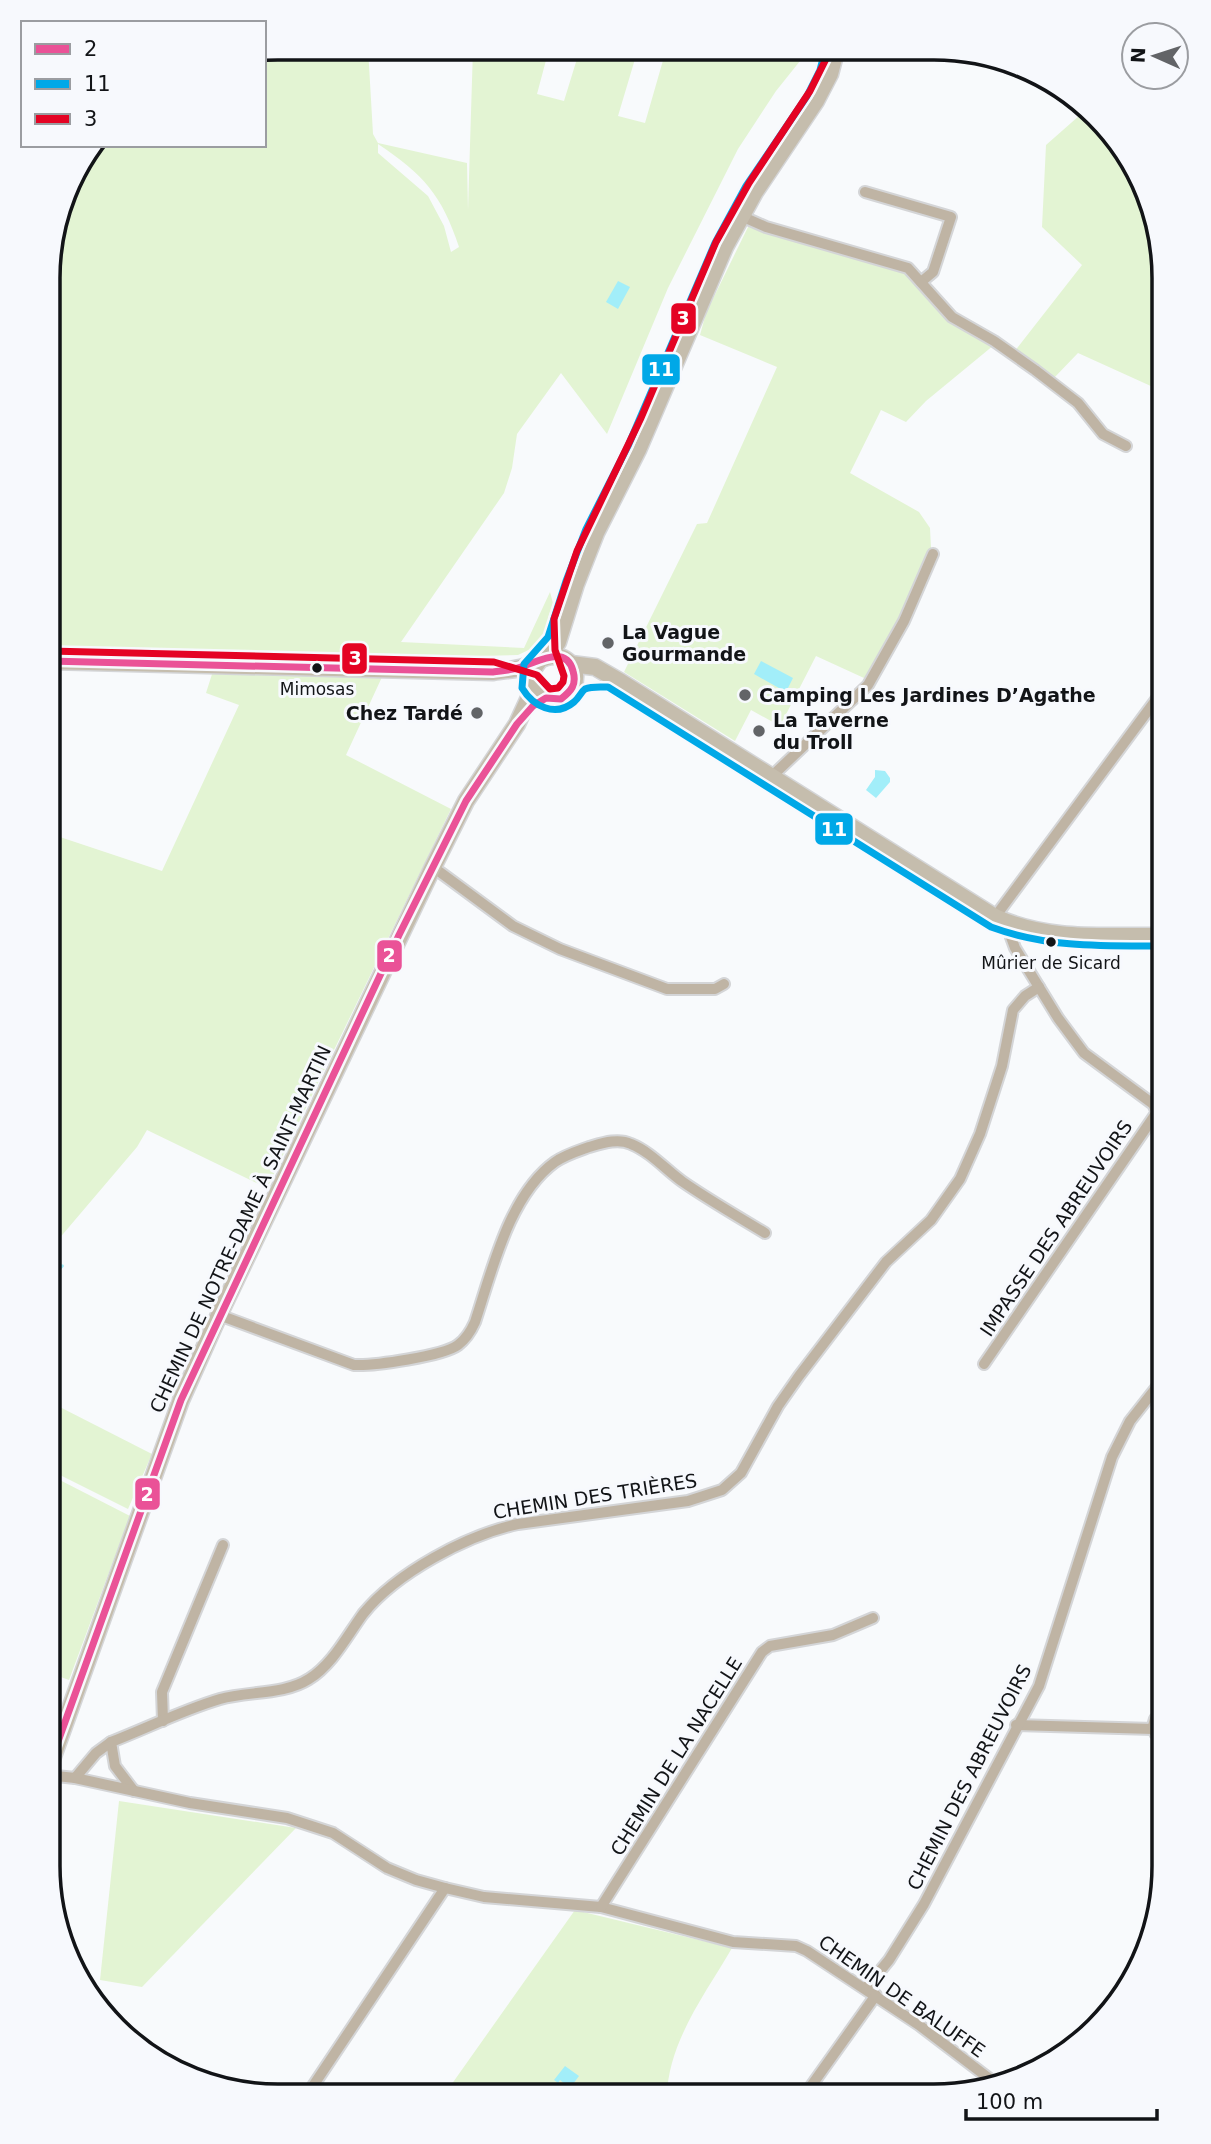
<svg xmlns="http://www.w3.org/2000/svg" width="1211" height="2144" viewBox="0 0 1211 2144" font-family="'DejaVu Sans',sans-serif">
<rect width="100%" height="100%" fill="#f8fafc"/>
<g fill="#e3f4d3" fill-rule="evenodd">
<path d="M278,47L368,48L373,134L378,143L467,163L468,210L473,48L549,49L537,94L564,101L580,49H638L618,116L645,123L666,50L808,51L776,91L738,149L668,288L607,434L561,373L517,434L512,468L504,493L401,642L524,648L550,592L554,607L549,633L537,646L518,655L398,658L331,653L49,646V248L71,176L94,145H264V50ZM378,144C423,174 442,195 459,247L451,252L444,226L428,196L378,153Z"/>
<polygon points="1088,108 1151,203 1164,278 1164,392 1078,353 1053,379 1014,352 1082,265 1042,227 1046,145"/>
<polygon points="749,225 906,270 948,321 994,345 926,401 906,422 881,410 850,473 919,512 930,528 931,548 907,604 881,656 864,678 816,656 780,726 751,710 735,741 624,672 697,524 707,523 777,367 700,335 706,313"/>
<polygon points="213,671 382,677 346,755 451,809 267,1188 147,1130 137,1147 52,1247 60,1265 48,1276 48,833 162,871 239,705 206,693"/>
<polygon points="48,1401 152,1454 128,1509 48,1469"/>
<polygon points="48,1474 130,1516 69,1680 47,1672"/>
<polygon points="119,1801 296,1828 142,1987 100,1980"/>
<path d="M575,1910L732,1948C706,1993 668,2042 667,2096L444,2095Z"/>
</g>
<g fill="#a2eef9">
<polygon points="618,281 630,287 618,309 606,302"/>
<polygon points="761,661 793,678 786,692 754,674"/>
<polygon points="875,770 885,771 890,778 890,782 876,798 866,790 875,777"/>
<polygon points="565,2066 579,2076 573,2084 575,2091 581,2096 561,2096 566,2089 565,2084 560,2080 558,2083 554,2080"/>
</g>
<g fill="none" stroke-linecap="round" stroke-linejoin="round">
<polyline stroke="#a2eef9" stroke-width="3.5" points="48,1279 62,1266"/>
<g stroke="#d4d5d7" stroke-width="14">
<g id="street">
<polyline points="865,192 951,217 933,272 921,282"/>
<polyline points="741,216 766,227 908,268 952,317 994,341 1035,370 1078,403 1103,434 1126,446"/>
<polyline points="771,777 868,685 904,621 933,554"/>
<polyline points="433,867 513,926 560,949 667,989 715,989 724,984"/>
<polyline points="995,917 1164,689"/>
<polyline points="1014,925 1011,937 1015,948 1058,1018 1084,1053 1153,1104 1163,1124"/>
<path d="M219,1315L354,1365C374,1366 443,1356 458,1345C466,1339 471,1331 475,1322C492,1271 509,1195 555,1162C565,1155 578,1151 589,1147C603,1143 618,1138 631,1144C651,1152 666,1170 683,1182C709,1200 737,1216 765,1233"/>
<polyline points="984,1364 1157,1112"/>
<polyline points="163,1721 162,1692 223,1545"/>
<polyline points="1016,1725 1153,1729"/>
<polyline points="1163,1737 1155,1733 1153,1726 1155,1719 1163,1714"/>
<polyline points="111,1742 115,1766 134,1791"/>
<polyline points="47,1775 75,1778 190,1803 287,1818 333,1833 387,1868 416,1880 445,1888 484,1897 601,1907 733,1942 796,1946 807,1951 919,2025 999,2086"/>
<path d="M75,1778L96,1753L111,1742C147,1728 183,1710 220,1699C248,1691 284,1695 309,1679C332,1665 347,1636 363,1614C396,1573 467,1535 518,1524L688,1501L722,1490L741,1473L778,1406L799,1376L886,1262L931,1220L960,1179L980,1134L1002,1066L1013,1010L1025,996L1039,987"/>
<polyline points="601,1907 762,1652 770,1646 833,1635 873,1618"/>
<polyline points="866,1988 889,1960 924,1904 1039,1686 1112,1457 1130,1421 1163,1379"/>
<polyline points="307,2095 445,1888"/>
<polyline points="804,2096 876,1995"/>
</g>
</g>
<g stroke="#d4d5d7" stroke-width="19">
<g id="secondary">
<polyline points="548,656 558,642 576,584 596,533 638,450 725,247 755,192 816,101 830,74 836,51"/>
<path d="M49,661L493,672C502,670 512,670 520,668C535,664 551,649 566,660C572,664 576,671 575,678C574,717 509,696 539,661"/>
<path d="M571,664L595,667L621,682L995,917C1051,942 1104,935 1164,936"/>
<polyline points="47,1773 181,1400 219,1315 433,867 466,801 517,724 534,687"/>
</g>
</g>
<use href="#street" stroke="#bfb4a4" stroke-width="10"/>
<use href="#secondary" stroke="#c5bdad" stroke-width="16"/>
<g stroke="#f7f9fd" stroke-width="12">
<path id="bus-1" d="M47,1772L181,1400L399,935L466,801L517,724L533,706L546,698L561,699C571,691 577,685 573,671C566,644 538,662 521,667C512,670 502,671 493,672L49,661"/>
</g>
<g stroke="#f7f9fd" stroke-width="12">
<path id="bus-2" d="M825,51L820,70L807,96L746,186L715,243L628,446L586,529L566,581L548,637L524,664L522,688C533,706 555,718 574,702C579,698 581,692 585,689C592,686 600,687 608,687L991,927C1048,948 1104,946 1164,946"/>
</g>
<g stroke="#f7f9fd" stroke-width="12">
<polyline id="bus-3" points="49,651 494,662 537,675 550,689 558,688 563,682 564,676 555,650 554,619 577,551 641,418 716,242 749,183 810,91 830,51"/>
</g>
<use href="#bus-1" stroke="#ea5297" stroke-width="7"/>
<use href="#bus-2" stroke="#00a8e7" stroke-width="7"/>
<use href="#bus-3" stroke="#e40324" stroke-width="7"/>
</g>
<g fill="#626467" stroke="#f7f9fd" stroke-width="2.5">
<circle cx="608" cy="643" r="7"/>
<circle cx="745" cy="695" r="7"/>
<circle cx="477" cy="713" r="7"/>
<circle cx="759" cy="731" r="7"/>
</g>
<g fill="#121417" stroke="#f7f9fd" stroke-width="2.5">
<circle cx="317" cy="668" r="6"/>
<circle cx="1051" cy="942" r="6"/>
</g>
<g text-anchor="middle" stroke-width="6" stroke-linejoin="round" paint-order="stroke">
<g font-size="17" fill="#121417" stroke="#f7f9fd">
<text x="317" y="695">Mimosas</text>
<text x="1051" y="969">Mûrier de Sicard</text>
</g>
<g font-size="19" font-weight="bold" fill="#121417" stroke="#f7f9fd" text-anchor="start">
<text x="622" y="639">La Vague<tspan x="622" dy="22">Gourmande</tspan></text>
<text x="759" y="702">Camping Les Jardines D’Agathe</text>
<text x="463" y="720" text-anchor="end">Chez Tardé</text>
<text x="773" y="727">La Taverne<tspan x="773" dy="22">du Troll</tspan></text>
</g>
<g font-size="19" fill="#121417" stroke="#f7f9fd">
<text transform="translate(1056 1228) rotate(-56)" y="7">IMPASSE DES ABREUVOIRS</text>
<text transform="translate(240 1229) rotate(-65)" y="7">CHEMIN DE NOTRE-DAME À SAINT-MARTIN</text>
<text transform="translate(595 1496) rotate(-9)" y="7">CHEMIN DES TRIÈRES</text>
<text transform="translate(676 1756) rotate(-58)" y="7">CHEMIN DE LA NACELLE</text>
<text transform="translate(969 1777) rotate(-63)" y="7">CHEMIN DES ABREUVOIRS</text>
<text transform="translate(902 1996) rotate(35)" y="7">CHEMIN DE BALUFFE</text>
</g>
</g>
<path d="M0 0H1211V2144H0ZM278 60H934A218 218 0 0 1 1152 278V1866A218 218 0 0 1 934 2084H278A218 218 0 0 1 60 1866V278A218 218 0 0 1 278 60Z" fill="#f7f9fd" fill-rule="evenodd"/>
<path fill="none" stroke="#121417" stroke-width="3.5" d="M278 60H934A218 218 0 0 1 1152 278V1866A218 218 0 0 1 934 2084H278A218 218 0 0 1 60 1866V278A218 218 0 0 1 278 60Z"/>
<g stroke="#f7f9fd" stroke-width="2.5">
<rect x="670" y="302" width="27" height="33" rx="7" fill="#e40324"/>
<rect x="641" y="353" width="40" height="33" rx="7" fill="#00a8e7"/>
<rect x="341" y="642" width="27" height="33" rx="7" fill="#e40324"/>
<rect x="814" y="812" width="40" height="34" rx="7" fill="#00a8e7"/>
<rect x="376" y="939" width="27" height="34" rx="7" fill="#ea5297"/>
<rect x="134" y="1477" width="27" height="34" rx="7" fill="#ea5297"/>
</g>
<g font-size="19" text-anchor="middle" font-weight="bold" fill="#fff">
<text x="683" y="325">3</text>
<text x="661" y="376">11</text>
<text x="355" y="665">3</text>
<text x="834" y="836">11</text>
<text x="389" y="962">2</text>
<text x="147" y="1501">2</text>
</g>
<rect x="21" y="21" width="245" height="126" fill="#f7f9fd" stroke="#9b9da1" stroke-width="2"/>
<rect x="35" y="44" width="35" height="10" fill="#ea5297" stroke="#9b9da1" stroke-width="2"/>
<text x="84" y="56" font-size="21" fill="#121417">2</text>
<rect x="35" y="79" width="35" height="10" fill="#00a8e7" stroke="#9b9da1" stroke-width="2"/>
<text x="84" y="91" font-size="21" fill="#121417">11</text>
<rect x="35" y="114" width="35" height="10" fill="#e40324" stroke="#9b9da1" stroke-width="2"/>
<text x="84" y="126" font-size="21" fill="#121417">3</text>
<g transform="translate(1155 56) rotate(273)"><circle r="33" fill="#f7f9fd" stroke="#9b9da1" stroke-width="2"/>
<path d="M0-5L12 26L0 18L-12 26Z" fill="#626467"/>
<text y="-10" font-size="19" font-weight="bold" text-anchor="middle" fill="#121417">N</text>
</g>
<path d="M966 2109v10h191v-10" fill="none" stroke="#121417" stroke-width="3.5"/>
<text x="976" y="2109" font-size="21" fill="#121417" stroke="#f7f9fd" stroke-width="5" paint-order="stroke">100 m</text>
</svg>
